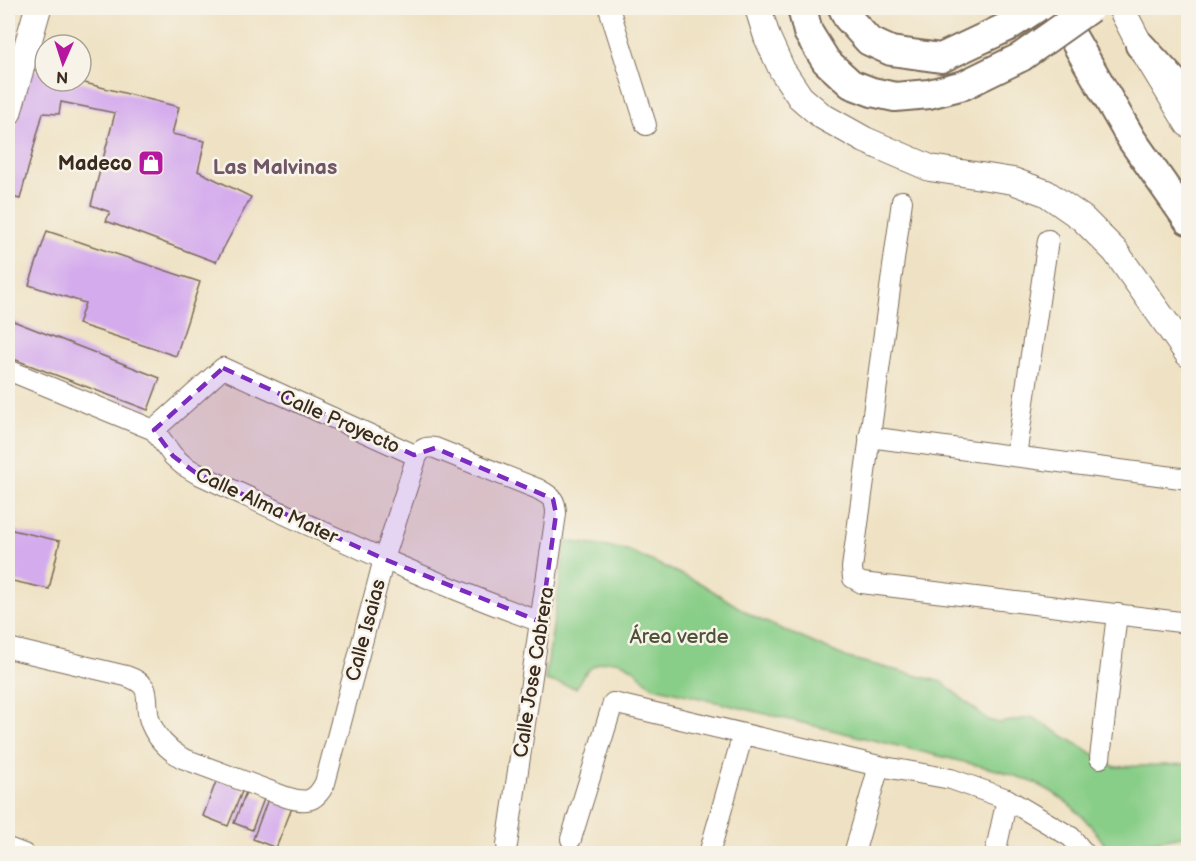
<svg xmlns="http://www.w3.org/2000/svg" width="1196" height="861" viewBox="0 0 1196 861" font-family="'Balsamiq Sans',sans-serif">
<rect width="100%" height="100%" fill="#f7f3e8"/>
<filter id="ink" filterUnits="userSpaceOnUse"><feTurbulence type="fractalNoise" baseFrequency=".0167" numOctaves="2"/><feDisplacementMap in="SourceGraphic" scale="12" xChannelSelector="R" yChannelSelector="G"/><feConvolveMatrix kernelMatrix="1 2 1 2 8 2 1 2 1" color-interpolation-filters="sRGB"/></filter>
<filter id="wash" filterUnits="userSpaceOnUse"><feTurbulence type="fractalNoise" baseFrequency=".008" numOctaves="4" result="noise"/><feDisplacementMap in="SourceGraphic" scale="24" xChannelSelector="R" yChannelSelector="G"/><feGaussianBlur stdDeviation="1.35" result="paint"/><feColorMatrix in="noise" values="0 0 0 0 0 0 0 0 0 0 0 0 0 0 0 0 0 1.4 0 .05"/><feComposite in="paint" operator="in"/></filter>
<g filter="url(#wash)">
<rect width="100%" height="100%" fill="#efe2c4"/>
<path fill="#89ce88" stroke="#627c53" stroke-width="1.5" d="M566,541L627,550L700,583L754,617L848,658L942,682L988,720L1000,723L1032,717L1115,767L1188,764V835L1145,843L1149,853H1110C1094,826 1070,800 1041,786C1028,779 1014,776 1001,771L654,687C644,682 640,674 632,668C609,652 586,665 576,688L545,680Z"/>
<g id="blocks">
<g fill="#d4abed">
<polygon points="30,69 45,73 45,81 77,81 179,107 172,134 205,141 198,171 251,197 216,262 106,221 110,212 91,205 115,113 61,102 59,114 43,113 20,199 8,196 8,155"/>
<polygon points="47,231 200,282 176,356 78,324 85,303 29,285"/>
<polygon points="8,319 160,378 148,410 8,357"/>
<polygon points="8,529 60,541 49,589 8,580"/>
<polygon points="217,779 243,789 228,826 203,816"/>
<polygon points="246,792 264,799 252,830 234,823"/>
<polygon points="268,799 292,808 276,848 253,839"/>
</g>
</g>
</g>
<g filter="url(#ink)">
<use href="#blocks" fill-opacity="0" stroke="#7a6a58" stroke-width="1.5"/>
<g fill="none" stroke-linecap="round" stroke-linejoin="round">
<g stroke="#7a6a58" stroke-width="22">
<g id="minor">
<polyline points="609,8 646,125"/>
<polyline points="902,201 852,568 853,578 862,583 1188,623"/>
<path d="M8,370L154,430L173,456L183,465L196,473C309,525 422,580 541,622"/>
<path d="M154,430L223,368L417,456C421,449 426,446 435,448L538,489C550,496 556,498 556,514L507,845"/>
<polyline points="869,437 1188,479"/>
<polyline points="1016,456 1048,240"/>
<path d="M8,648L126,676C158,687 141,700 151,724C157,739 169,750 182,758L286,797C305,803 315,803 325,783L384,559L417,456"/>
<polyline points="1100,758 1117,614"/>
<polyline points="571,839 613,703 879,766 951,779 1007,799 1071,837 1085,854"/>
<polyline points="8,848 24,854"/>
<polyline points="709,854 743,734"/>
<polyline points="854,854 879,766"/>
<polyline points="995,854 1007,799"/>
</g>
</g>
<g stroke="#7a6a58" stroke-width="28">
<g id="major">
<polyline points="758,8 767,37 782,70 800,97 822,116 865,140 930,168 1013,181 1046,193 1082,218 1115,251 1188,354"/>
<polyline points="1121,8 1140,45 1188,124"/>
<polyline points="8,113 38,8"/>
</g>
</g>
<g stroke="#7a6a58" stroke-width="32">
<g id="highway">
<polyline points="802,8 808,32 826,61 851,84 872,92 895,97 929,94 964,85 1021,57"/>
<polyline points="843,8 848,18 869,41 891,51 941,58 1007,27 1036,8"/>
<polyline points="1056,8 1132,140 1188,220"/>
<polyline points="1140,45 1188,97"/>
</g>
</g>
<use href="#minor" stroke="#fff" stroke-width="20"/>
<use href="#major" stroke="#fff" stroke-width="26"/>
<use href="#highway" stroke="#fff" stroke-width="28"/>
<g stroke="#7a6a58" stroke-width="32" stroke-linecap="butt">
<polyline id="highway-bridge" points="1021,57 1090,8"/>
</g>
<use href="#highway-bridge" stroke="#fff" stroke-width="28"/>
</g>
</g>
<path fill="#7b2cbf" fill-opacity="0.2" stroke="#7b2cbf" stroke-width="4.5" stroke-dasharray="12 8" stroke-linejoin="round" d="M223,368L414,455L435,448L553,499L556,514L541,622L384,559L196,473L173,456L154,430Z"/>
<defs>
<g id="shop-square" transform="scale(1.35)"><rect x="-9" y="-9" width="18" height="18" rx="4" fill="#b5179e" stroke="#f7f3e8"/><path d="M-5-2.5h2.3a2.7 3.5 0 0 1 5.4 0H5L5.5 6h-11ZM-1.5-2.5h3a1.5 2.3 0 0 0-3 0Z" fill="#fff"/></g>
</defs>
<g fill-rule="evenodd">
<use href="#shop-square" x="151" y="163"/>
</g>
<g text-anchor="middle" stroke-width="5" stroke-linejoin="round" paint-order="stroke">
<g font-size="20" font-weight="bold" fill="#3b2a1e" stroke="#f7f3e8" text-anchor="end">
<text x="132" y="170">Madeco</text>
</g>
<g font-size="20" fill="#3b2a1e" stroke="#f7f3e8">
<text transform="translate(340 421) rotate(24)" y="7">Calle Proyecto</text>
<text transform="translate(267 505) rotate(25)" y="7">Calle Alma Mater</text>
<text transform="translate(365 630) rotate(-75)" y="7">Calle Isaias</text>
<text transform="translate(533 672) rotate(-81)" y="7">Calle Jose Cabrera</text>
</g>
<g font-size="20" fill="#4e5338" stroke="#f7f3e8">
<text x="679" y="643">Área verde</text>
</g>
<g font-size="21" font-weight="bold" fill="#715766" stroke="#f7f3e8">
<text x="275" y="174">Las Malvinas</text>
</g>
</g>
<rect width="1196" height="861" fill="none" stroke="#f7f3e8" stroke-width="30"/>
<g transform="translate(63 63) rotate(183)"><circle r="28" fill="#f7f3e8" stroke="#aca397" stroke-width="1.5"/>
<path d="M0-4.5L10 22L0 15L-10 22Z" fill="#b5179e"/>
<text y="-9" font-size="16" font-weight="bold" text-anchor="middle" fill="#3b2a1e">N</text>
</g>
</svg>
